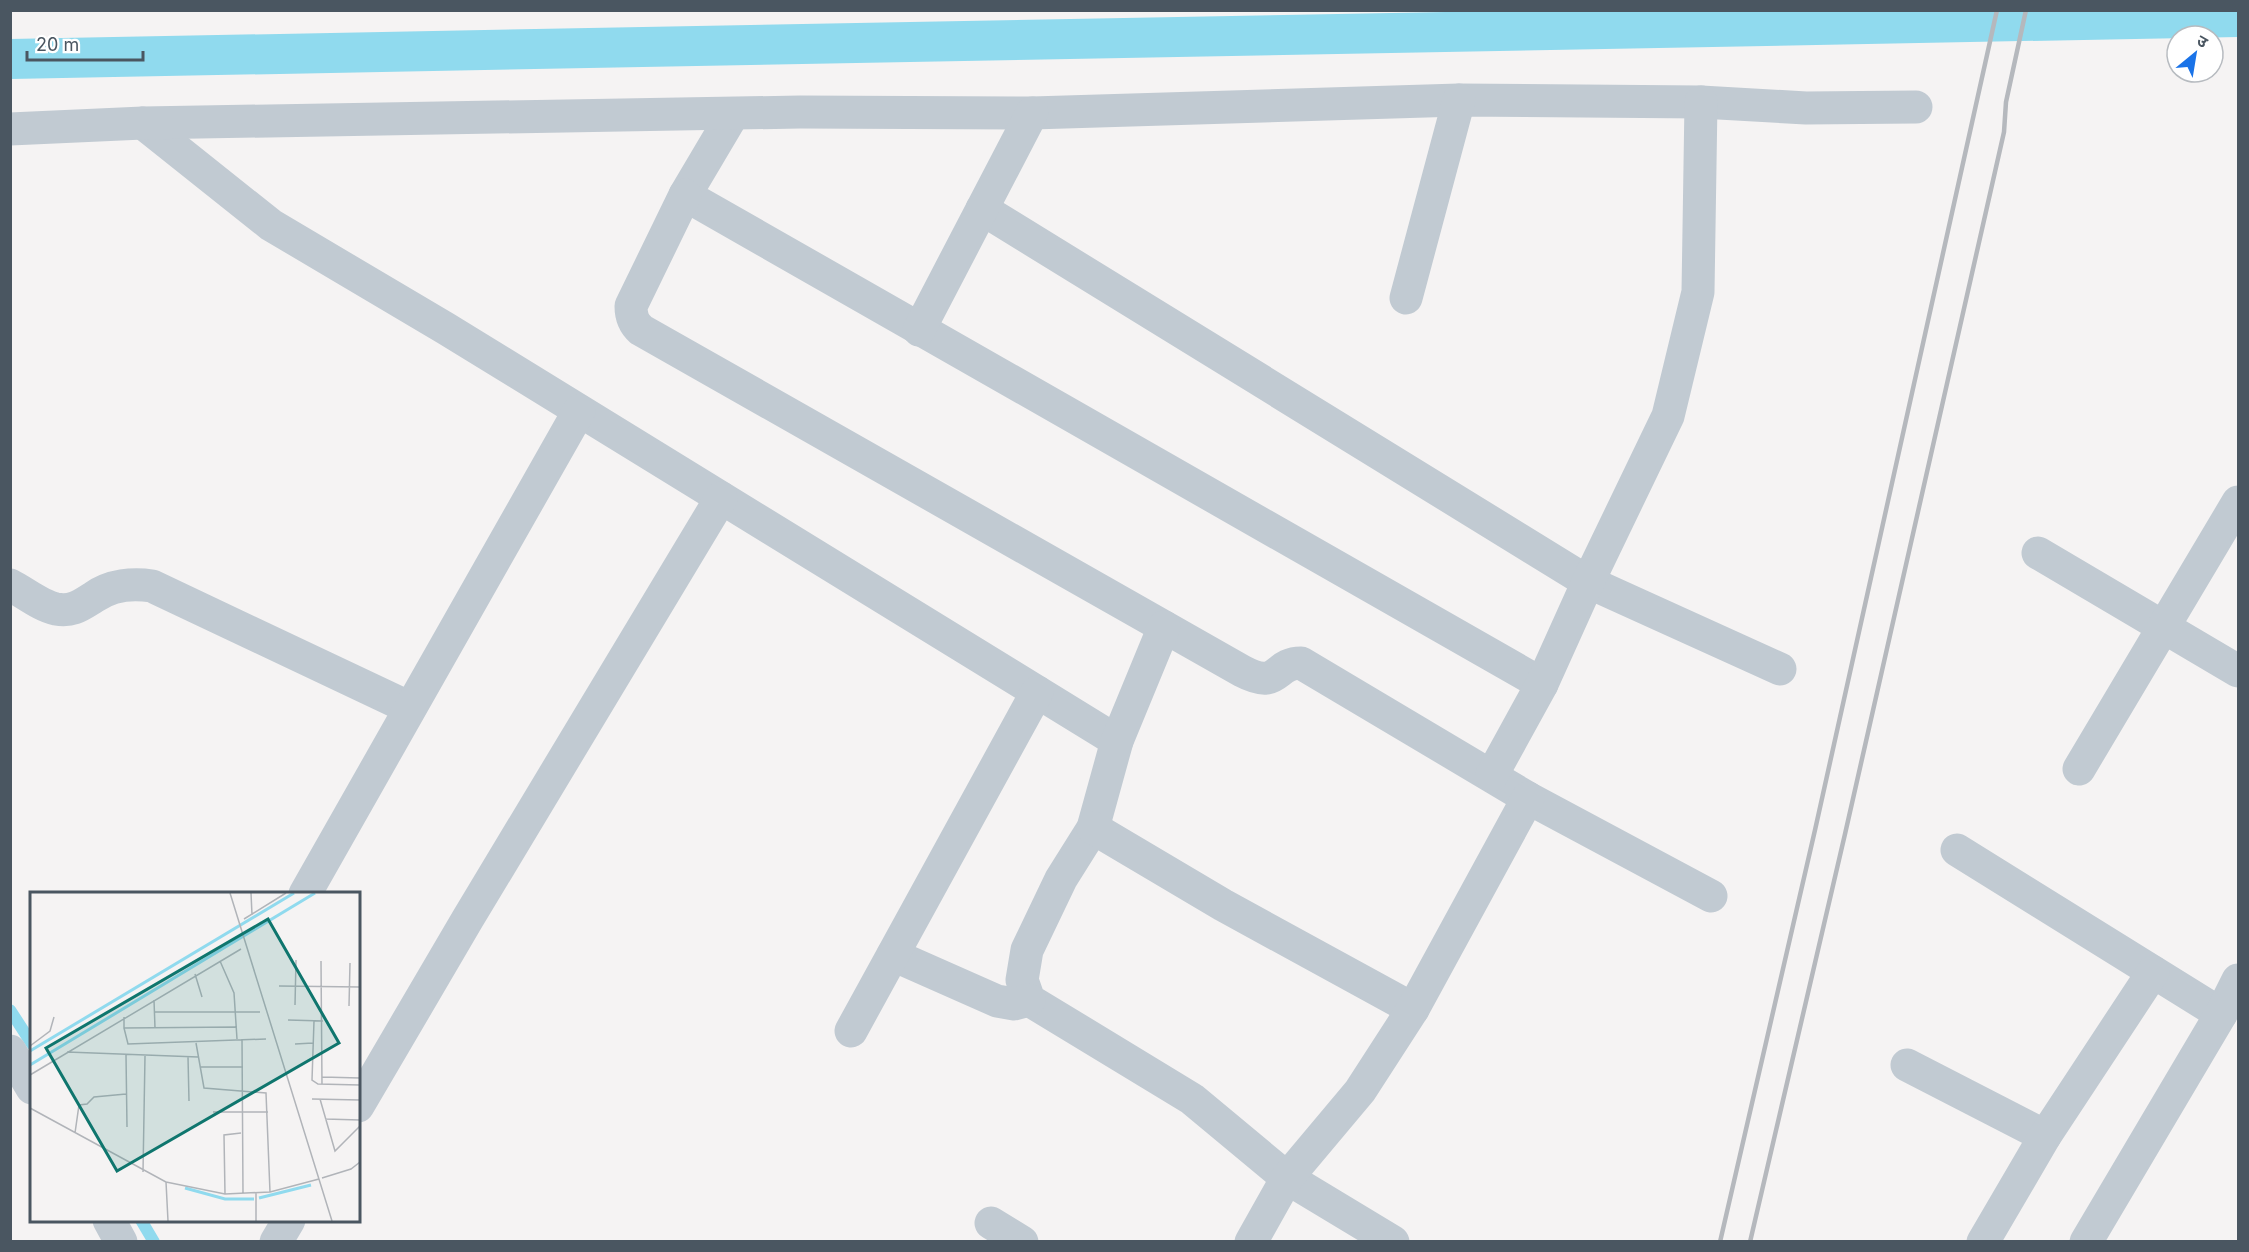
<svg xmlns="http://www.w3.org/2000/svg" width="2249" height="1252" viewBox="0 0 2249 1252" font-family="Inter,'Noto Sans Devanagari',sans-serif">
<rect width="100%" height="100%" fill="#f5f3f3"/>
<g fill="none" stroke-linecap="round" stroke-linejoin="round">
<g stroke="#90daee" stroke-width="12">
<polyline points="10,1010 32,1044"/>
<polyline points="141,1220 154,1242"/>
</g>
<polyline stroke="#90daee" stroke-width="40" points="10,59 2238,17"/>
<g stroke="#c1cad2" stroke-width="33">
<polyline points="733,114 685,195 1542,684"/>
<polyline points="143,123 271,225 445,328 1117,741"/>
<polyline points="10,129 143,123 800,112 1032,113 1459,100 1701,102 1806,108 1916,107"/>
<path d="M685,195L631,306C631,316 633,323 641,330L1242,671C1280,691 1273,663 1301,663L1528,798L1711,896"/>
<polyline points="982,209 1588,582 1780,669"/>
<polyline points="1406,298 1459,100"/>
<polyline points="919,330 1032,113"/>
<polyline points="2038,553 2238,671"/>
<path d="M10,585C24,592 41,606 56,609C73,612 81,605 94,597C111,585 133,583 152,586L410,708"/>
<polyline points="1164,627 1117,741 1093,828 1061,879 1027,950 1022,980 1029,1000 1192,1099 1287,1178 1393,1242"/>
<polyline points="2079,769 2238,502"/>
<polyline points="1492,775 1542,684 1588,582 1668,416 1698,292 1701,102"/>
<polyline points="1093,828 1223,905 1413,1009"/>
<polyline points="1957,850 2221,1014"/>
<polyline points="305,894 579,411"/>
<polyline points="893,955 997,1001 1014,1004 1029,1000"/>
<polyline points="851,1031 1037,692"/>
<polyline points="10,1051 32,1088"/>
<polyline points="1907,1065 2045,1136"/>
<polyline points="358,1106 467,920 721,498"/>
<polyline points="109,1220 121,1242"/>
<polyline points="991,1223 1022,1242"/>
<polyline points="276,1242 289,1220"/>
<polyline points="1251,1242 1287,1178 1360,1091 1413,1009 1528,798"/>
<polyline points="1983,1242 2045,1136 2153,972"/>
<polyline points="2086,1242 2221,1014 2238,980"/>
</g>
<g stroke="#b5b8bd" stroke-width="4.5">
<polyline points="1720,1242 1815,830 1997,10"/>
<polyline points="1750,1242 1845,834 2004,132 2006,102 2026,10"/>
</g>
</g>
<g transform="translate(30 892)">
<rect width="330" height="330" fill="#f5f3f3"/>
<path fill="none" stroke="#90daee" stroke-width="3" d="M0,159L264,1M0,173L285,1M155,296L195,307H224M229,306L281,293"/>
<path fill="none" stroke="#b1b4b9" stroke-width="1.5" d="M200,1L302,329M221,1L222,23M214,27L256,1M190,69L204,101L207,147M291,69L292,193M165,82L172,105M249,94L330,95M124,108L125,136M265,113L266,68M319,114L320,71M125,120H230M94,125V136L207,135M258,128L293,129M284,129L282,188L288,192L330,193M94,136L98,152L236,147M212,147L213,302M166,151L174,196L236,201L240,300M265,152L283,151M0,154L20,139L24,125M37,160L168,165M96,163L97,235M158,165L159,209M171,175H213M0,183L211,57M292,185L330,186M282,207L330,208M290,207L305,259L330,234M0,216L136,290L138,329M183,220H238M295,227L330,228M45,241L49,213L57,212L64,205L96,202M113,280L115,164M292,286L321,277L330,270M136,290L195,302L240,300L289,287M195,302L194,243L211,241M226,329V301"/>
<path fill="#0f766e" fill-opacity="0.15" stroke="#0f766e" stroke-width="3" d="M238,27L309,151L87,279L16,156Z"/>
<rect width="330" height="330" fill="none" stroke="#4a5661" stroke-width="3"/>
</g>
<rect width="2249" height="1252" fill="none" stroke="#4a5661" stroke-width="24"/>
<g transform="translate(2195 54) rotate(30)"><circle r="28" fill="#ffffff" stroke="#b7bbc0" stroke-width="1.5"/>
<path d="M0-4.5L10 22L0 15L-10 22Z" fill="#1a73e8"/>
<text y="-9" font-size="16" font-weight="bold" text-anchor="middle" fill="#4a5661">उ</text>
</g>
<path d="M27 51v9h116v-9" fill="none" stroke="#4a5661" stroke-width="3"/>
<text x="36" y="51" font-size="18" fill="#4a5661" stroke="#ffffff" stroke-width="4.5" paint-order="stroke">20 m</text>
</svg>
